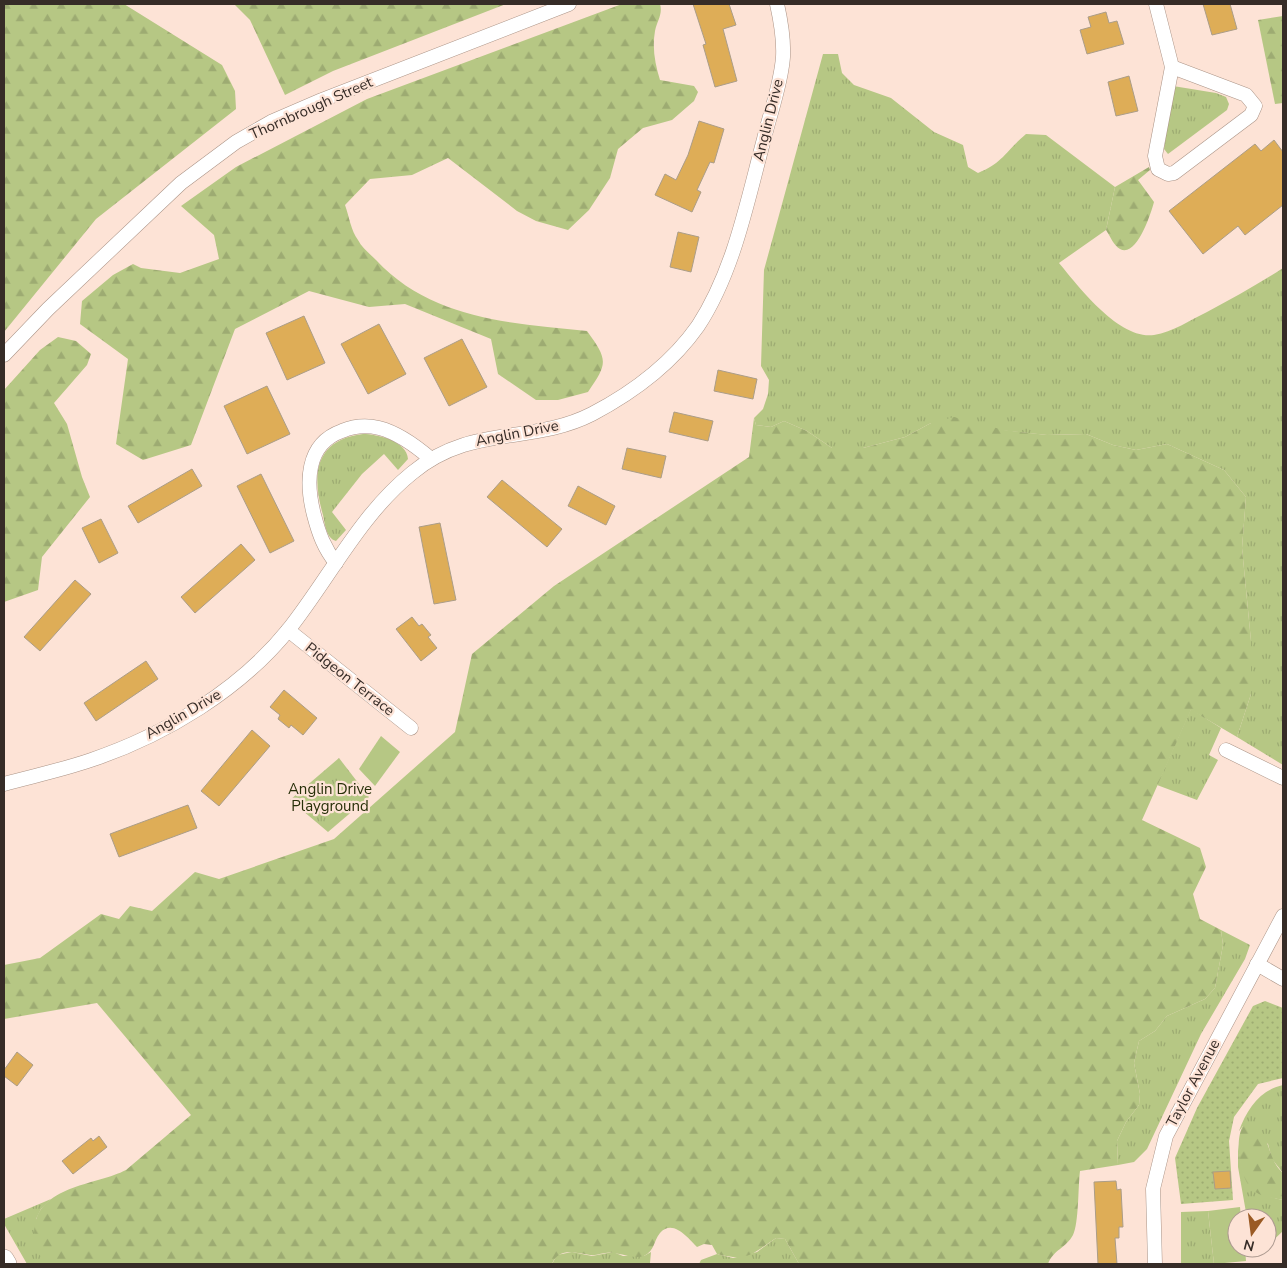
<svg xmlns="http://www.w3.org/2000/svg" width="1287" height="1268" viewBox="0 0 1287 1268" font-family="'Nunito Sans',sans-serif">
<defs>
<pattern id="grass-tufts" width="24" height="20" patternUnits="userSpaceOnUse" patternTransform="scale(1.25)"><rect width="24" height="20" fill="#b6c784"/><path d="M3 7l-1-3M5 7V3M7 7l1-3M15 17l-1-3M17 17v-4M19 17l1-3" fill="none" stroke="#9dab72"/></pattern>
<pattern id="forest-firs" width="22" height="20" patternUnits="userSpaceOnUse" patternTransform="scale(1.25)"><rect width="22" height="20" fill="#b6c784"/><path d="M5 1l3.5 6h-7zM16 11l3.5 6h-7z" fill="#9dab72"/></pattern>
<pattern id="garden-dots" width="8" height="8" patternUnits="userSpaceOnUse" patternTransform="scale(1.25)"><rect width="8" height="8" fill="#b6c784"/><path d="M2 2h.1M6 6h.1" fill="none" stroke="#9dab72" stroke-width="1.8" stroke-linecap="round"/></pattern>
</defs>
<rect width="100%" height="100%" fill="#fde3d6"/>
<g fill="url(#grass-tufts)">
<path d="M823,54H838L842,73L854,85L891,98L934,132L963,145L968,167L978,173C1003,163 1006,151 1026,134L1046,135L1115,187L1106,230L1059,263C1079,287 1119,340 1154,335C1173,332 1190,320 1207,312C1233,298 1259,284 1283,268V765L1237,737L1251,694V641L1242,548L1246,497L1224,470L1167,444L1136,450L1113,445L1086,434L1047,435L931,423L905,437L863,448H832L807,431L784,421L771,427L756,425L754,418L763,409L768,394L769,380L761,366L764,270Z"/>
<polygon points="1173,86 1216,93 1226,97 1229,104 1227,110 1168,154 1164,149"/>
<path d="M363,434C377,434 407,441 408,459L398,470L384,454L362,474L332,512L346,530L336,541C326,538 325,524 323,515C312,477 313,440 363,434Z"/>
<polygon points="1191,709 1221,728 1209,755 1218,760 1197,800 1157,785"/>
<polygon points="339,758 369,797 328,832 290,800"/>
<polygon points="1221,930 1250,945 1245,959 1201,1034 1147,1149 1134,1162 1118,1165 1117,1141 1126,1122 1139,1105 1140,1094 1134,1063 1139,1041 1155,1031 1167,1016 1205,999 1215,988 1223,945"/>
<path d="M1283,1085V1173L1272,1159L1268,1144L1243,1126L1239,1131C1247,1109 1260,1090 1283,1085Z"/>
<path d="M1238,1144C1243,1180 1246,1193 1283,1200V1231L1267,1246V1218H1247L1238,1167Z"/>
<polygon points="51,1199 41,1209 36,1219 46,1264 27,1264 4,1224 4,1219"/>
<polygon points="1208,1211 1214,1264 1181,1264 1181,1212"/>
<polygon points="776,1238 785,1239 799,1264 699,1264 701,1260 717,1254 733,1258 757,1252"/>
<polygon points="572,1252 592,1256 613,1252 623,1256 644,1256 651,1252 650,1263 552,1264 557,1255"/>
</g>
<g fill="url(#forest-firs)">
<polygon points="4,4 124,4 222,65 235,91 236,109 96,219 4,332"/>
<polygon points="234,4 506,4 333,71 285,95 250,20"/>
<path d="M622,4H660C663,14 657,21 655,31C652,48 655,64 660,80L694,86L698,92L694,101L672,120L643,128L618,149L610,178L589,210L568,230L536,221L517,211L448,158L412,175L370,179L345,205C349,216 351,231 358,240C362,248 370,254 376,260C432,320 511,323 587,331C608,360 608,363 588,392L558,400H536L498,374L491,339L405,304L369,307L309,291L235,329L191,445L143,460L116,444L128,359L80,324L82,301L113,275L133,264L141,268L180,273L219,259L214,235L181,206L236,167L367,99Z"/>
<polygon points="1283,16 1283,103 1275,104 1258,20"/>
<path d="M1149,167L1150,170L1138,180L1154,202C1151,213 1137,258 1120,249C1114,246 1110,236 1106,230L1115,187Z"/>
<polygon points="58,337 76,341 91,354 87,365 54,403 67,424 82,477 90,497 42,557 38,590 4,602 4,390 40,350"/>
<path d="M954,417L1004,430L1047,435L1086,434L1113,445L1136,450L1167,444L1224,470L1246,497L1242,548L1251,641V694L1237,737L1191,710L1142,820L1200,848L1206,867L1193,894L1200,919L1221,930L1223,945L1215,988L1205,999L1167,1016L1155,1031L1139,1041L1134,1063L1140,1094L1139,1105L1126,1122L1117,1141L1118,1165L1080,1171C1078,1186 1079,1223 1073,1235C1066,1248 1053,1250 1048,1264H799L785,1239L776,1238C752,1254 748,1262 717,1254L712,1245L704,1244L697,1247C689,1239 673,1218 660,1233C653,1242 655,1250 644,1256C633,1259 624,1254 613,1253C606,1251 598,1256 590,1255C575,1253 559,1247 552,1264H45C37,1251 32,1239 35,1224C43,1185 97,1185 126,1170L191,1115L97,1003L4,1019V965L40,958L101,914L119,919L130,906L152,911L195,872L219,879L334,839L455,732L472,654L554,586L749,457L754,418L756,425L771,427L784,421L807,431L832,448H863L905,437L931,423Z"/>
<path d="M1248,1125C1273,1132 1265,1157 1283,1173V1200C1273,1198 1261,1197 1253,1190C1240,1180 1234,1140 1243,1126Z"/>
</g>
<polygon fill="url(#garden-dots)" points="1265,1001 1283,1008 1283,1078 1258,1084 1234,1117 1229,1141 1233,1200 1181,1204 1175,1158 1197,1108 1253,1006"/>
<g fill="#b6c784">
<polygon points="381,736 400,752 375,786 359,769"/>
<polygon points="1240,1207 1241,1218 1237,1218 1237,1248 1245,1248 1246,1261 1214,1264 1208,1211"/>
</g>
<g fill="#dead57" stroke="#ab9d88">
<polygon points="693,4 729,4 736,25 723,29 737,81 715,87 703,45 706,44"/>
<polygon points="1203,4 1230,4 1237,29 1212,35"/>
<polygon points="1106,12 1109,23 1117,21 1124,44 1087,54 1080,30 1091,27 1088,17"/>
<polygon points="1129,76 1138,111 1116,116 1108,82"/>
<polygon points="699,121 724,129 714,163 710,162 697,190 701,192 692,212 655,195 665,174 676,180 688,155"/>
<polygon points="1274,140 1283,152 1283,205 1245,235 1238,226 1203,254 1169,211 1255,144 1261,151"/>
<polygon points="678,232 699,237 691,272 670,267"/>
<polygon points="304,316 325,363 287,380 266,333"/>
<polygon points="379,324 406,374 368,394 341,344"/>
<polygon points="462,339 487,387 449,406 424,358"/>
<polygon points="718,370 757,379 753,399 714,391"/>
<polygon points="267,386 290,434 247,454 224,406"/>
<polygon points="674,412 713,421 708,441 669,432"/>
<polygon points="627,448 666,456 661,478 622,469"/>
<polygon points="192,469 202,486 138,523 128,506"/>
<polygon points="261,474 294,541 270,553 237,486"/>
<polygon points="502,480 562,529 547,547 487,497"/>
<polygon points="578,486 615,506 606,525 568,506"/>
<polygon points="101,519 118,553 99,563 82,528"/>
<polygon points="440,523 456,600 434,604 419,527"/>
<polygon points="241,544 255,560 195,613 181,597"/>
<polygon points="75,580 91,594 40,651 24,637"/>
<polygon points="412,617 419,626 422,624 431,635 428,637 437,648 421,661 396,629"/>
<polygon points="146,661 158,679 96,721 84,703"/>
<polygon points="284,690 317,718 303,735 291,725 289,728 278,719 280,715 270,707"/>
<polygon points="252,730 270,746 219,806 201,791"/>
<polygon points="188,805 197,828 119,857 110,834"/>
<polygon points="17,1052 33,1065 17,1086 4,1076 4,1070"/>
<polygon points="99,1136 107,1147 73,1174 62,1161 91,1138 93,1141"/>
<polygon points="1230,1171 1231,1188 1215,1189 1213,1172"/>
<polygon points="1116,1181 1117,1190 1121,1189 1123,1227 1119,1227 1119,1238 1115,1238 1117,1264 1098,1264 1094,1182"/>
</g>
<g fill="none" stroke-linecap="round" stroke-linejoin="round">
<g stroke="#ab9487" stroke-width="15">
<g id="street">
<polyline points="1156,4 1172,67 1155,156 1158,169 1168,174 1174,173 1251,115 1255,106 1246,95 1172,67"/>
<polyline points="4,355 48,309 181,183 236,142 271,122 322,100 569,4"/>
<path d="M336,563C324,548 319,534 314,515C306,484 305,444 342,431C354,426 366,425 379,428C399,433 416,446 431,459"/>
<polyline points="288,630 411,728"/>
<polyline points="1226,750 1283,778"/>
<path d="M4,784C33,776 62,770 91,760C165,735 240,690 289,629C330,577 360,515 412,473C471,424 531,445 592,414C632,393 672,363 698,326C734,271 747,202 764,139C770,113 781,85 783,57C784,39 781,22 777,4"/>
<polyline points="1257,964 1283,979"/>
<polyline points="1155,1264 1153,1189 1166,1136 1283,916"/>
</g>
</g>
<g stroke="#ab9487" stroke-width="20">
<polyline id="secondary" points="4,1259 7,1264"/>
</g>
<use href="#street" stroke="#fff" stroke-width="14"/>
<use href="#secondary" stroke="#fff" stroke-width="19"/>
</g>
<g text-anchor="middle" stroke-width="4.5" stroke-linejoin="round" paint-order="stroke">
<g font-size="15" fill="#362c27" stroke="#fde3d6">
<text transform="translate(311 108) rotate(-24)" y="5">Thornbrough Street</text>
<text transform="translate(768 120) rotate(-76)" y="5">Anglin Drive</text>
<text transform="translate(517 433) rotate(-11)" y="5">Anglin Drive</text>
<text transform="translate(350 679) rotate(38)" y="5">Pidgeon Terrace</text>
<text transform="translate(183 714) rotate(-30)" y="5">Anglin Drive</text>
<text transform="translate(1193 1083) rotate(-62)" y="5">Taylor Avenue</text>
</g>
<g font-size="15" fill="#272f08" stroke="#fde3d6">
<text x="330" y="794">Anglin Drive<tspan x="330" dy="17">Playground</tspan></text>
</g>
</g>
<rect width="1287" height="1268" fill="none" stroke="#362c27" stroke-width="10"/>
<g transform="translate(1252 1233) rotate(194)"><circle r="24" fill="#fde3d6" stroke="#ad9a90"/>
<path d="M0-4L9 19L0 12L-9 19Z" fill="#9a5a24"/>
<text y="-8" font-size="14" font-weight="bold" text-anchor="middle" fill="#362c27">N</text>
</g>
</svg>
